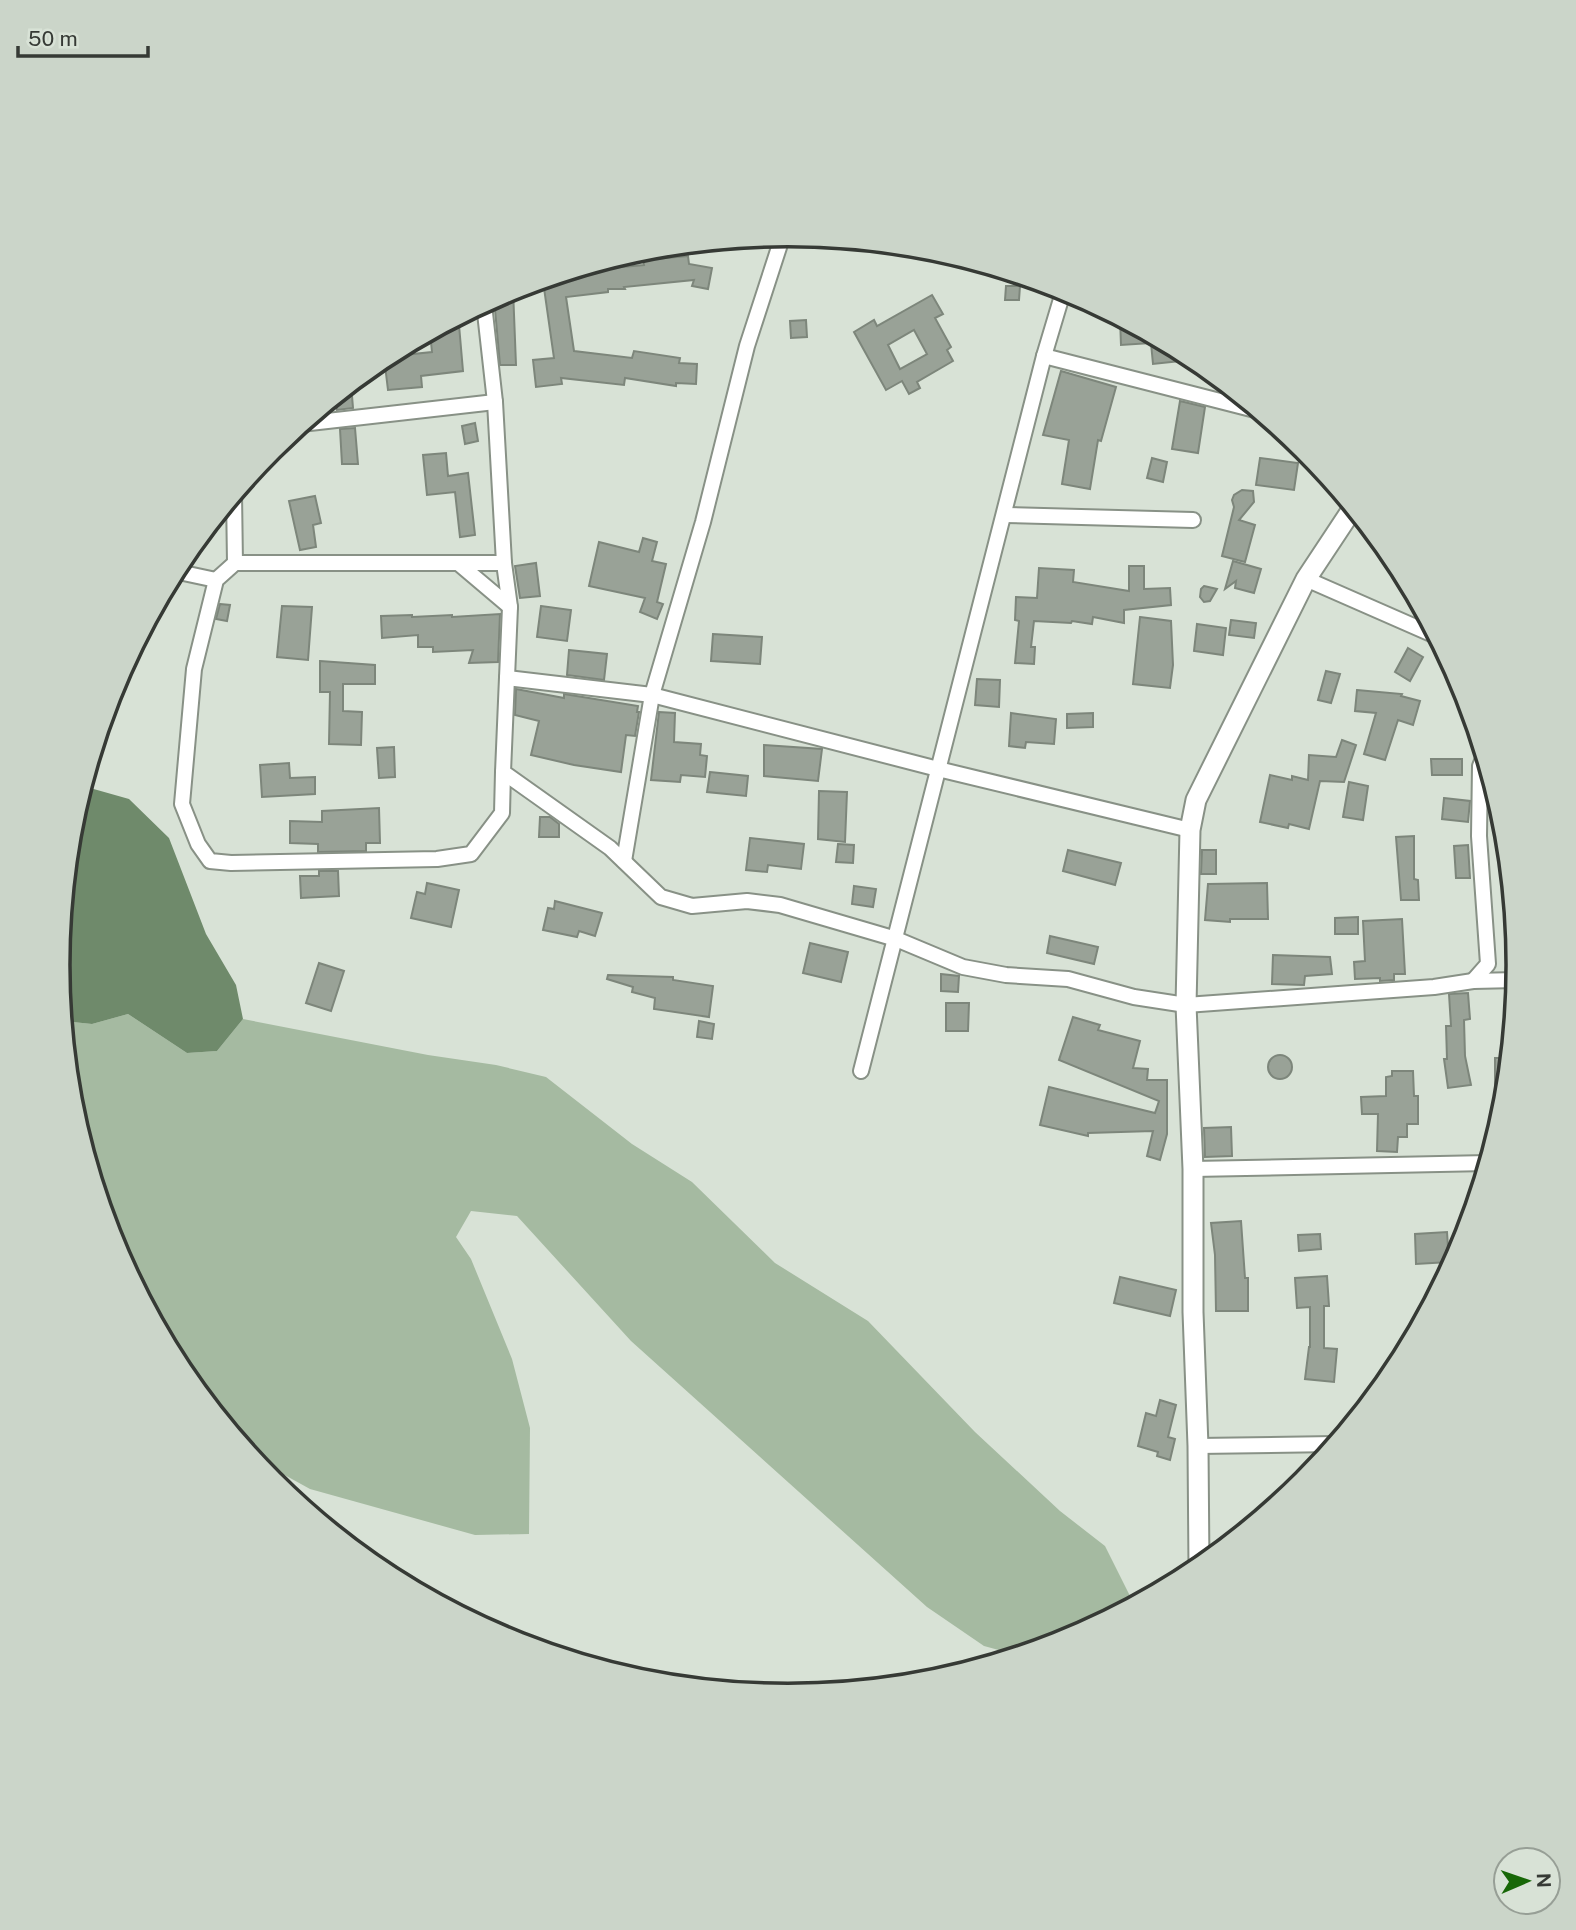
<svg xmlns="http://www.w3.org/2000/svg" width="1576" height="1930" viewBox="0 0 1576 1930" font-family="'Public Sans',sans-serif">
<rect width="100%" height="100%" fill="#d8e2d6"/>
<polygon fill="#a5baa1" points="128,1014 187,1053 217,1051 243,1019 428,1055 496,1065 546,1077 632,1144 692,1182 775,1263 868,1321 975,1432 1060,1511 1105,1546 1134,1604 1067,1640 1017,1655 984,1646 927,1607 631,1341 517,1216 471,1211 456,1237 471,1259 512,1359 530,1428 529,1534 475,1535 310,1489 281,1473 212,1408 181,1370 113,1244 72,1107 63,1021 92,1024"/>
<polygon fill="#6f8a6b" points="83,786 129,799 169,838 206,934 236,985 243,1019 217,1051 187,1053 128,1014 92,1024 63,1021 58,965 72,822"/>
<g fill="#99a297" stroke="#7d867b" stroke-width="2" fill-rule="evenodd">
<polygon points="688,256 689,264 712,268 708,289 692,286 694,280 624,287 625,289 608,289 608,292 566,297 574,351 632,358 634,351 680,358 679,363 697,364 696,384 676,383 676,386 625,378 624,385 561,378 562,384 536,387 533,360 554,358 543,281 571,278 573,271 644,265 643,260"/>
<polygon points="1006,286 1020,286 1019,300 1005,300"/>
<polygon points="513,289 516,365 500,365 494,298"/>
<path d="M932,295L943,314L935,318L951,347L947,350L953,361L917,382L920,388L909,394L902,381L886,390L854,332L874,320L877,326ZM914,330L927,354L900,369L888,345Z"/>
<polygon points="1120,318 1179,350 1180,361 1153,364 1151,343 1121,345"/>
<polygon points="806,320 807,337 791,338 790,321"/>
<polygon points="459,325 463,371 421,376 422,387 388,390 384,357 432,352 430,332 439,327"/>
<polygon points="1061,371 1116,387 1101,441 1098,440 1090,489 1062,484 1069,440 1043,435"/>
<polygon points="351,384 353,408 337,410 335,396"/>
<polygon points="1180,401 1205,407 1198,453 1172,449"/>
<polygon points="475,423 478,441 465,444 462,426"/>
<polygon points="355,428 358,464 342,464 340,429"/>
<polygon points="446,453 448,476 468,473 475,535 460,537 455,492 427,495 423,455"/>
<polygon points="1152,458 1167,462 1163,482 1147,478"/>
<polygon points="1260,458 1298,463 1294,490 1256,485"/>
<polygon points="1242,490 1253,491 1254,502 1239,520 1255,525 1245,562 1222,556 1234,507 1232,500 1234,495"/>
<polygon points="315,496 321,523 313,525 316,547 300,550 289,501"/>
<polygon points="643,538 657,542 652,561 666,564 657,602 663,604 657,619 640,612 645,598 589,586 599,542 639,552"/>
<polygon points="1233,561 1261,569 1254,593 1235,588 1236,581 1225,589"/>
<polygon points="536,563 540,596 520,598 515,566"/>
<polygon points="1129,566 1144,566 1144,589 1170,588 1171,605 1124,610 1124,623 1093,617 1092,624 1072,621 1071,623 1034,621 1031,647 1035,647 1034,664 1015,663 1019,621 1015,620 1016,597 1037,598 1039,568 1074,570 1073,582 1129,591"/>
<polygon points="1204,586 1217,589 1210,601 1204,602 1200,597 1201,589"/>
<polygon points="220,604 230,605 227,621 216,619"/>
<polygon points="282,606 312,607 308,660 277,657"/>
<polygon points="541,606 571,610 567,641 537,637"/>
<polygon points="500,614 498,662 469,663 473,650 433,652 433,647 418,647 418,635 382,638 381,616 412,615 412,617 452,615 452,617"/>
<polygon points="1140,617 1171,621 1173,665 1170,688 1133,684"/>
<polygon points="1231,620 1256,623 1254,638 1229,635"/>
<polygon points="1197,624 1226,628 1223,655 1194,651"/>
<polygon points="713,634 762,637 760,664 711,661"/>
<polygon points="1408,648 1423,657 1410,681 1395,672"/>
<polygon points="569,650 607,654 604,680 567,675"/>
<polygon points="320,661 375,665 375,684 343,684 343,711 362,712 361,745 329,744 330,692 320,692"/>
<polygon points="1326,671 1340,674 1331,703 1318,700"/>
<polygon points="977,679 1000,680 999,707 975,705"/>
<polygon points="516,689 564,698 564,694 638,706 637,712 639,712 635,736 626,735 621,772 574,765 531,755 539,721 515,715"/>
<polygon points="1357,690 1402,694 1401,696 1420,701 1413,725 1398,720 1385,760 1364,754 1376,713 1355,711"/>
<polygon points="659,712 675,713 674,742 701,744 700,755 707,756 705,777 681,775 680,782 651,780"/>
<polygon points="1011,713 1056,719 1054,744 1026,742 1025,748 1009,746"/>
<polygon points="1093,713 1093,727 1067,728 1067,714"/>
<polygon points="1342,740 1356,745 1344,782 1320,781 1309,829 1289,824 1288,828 1260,822 1270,775 1292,780 1292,776 1308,780 1309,755 1336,757"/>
<polygon points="764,745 822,749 818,781 764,776"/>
<polygon points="394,747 395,777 379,778 377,748"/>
<polygon points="1431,759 1462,759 1462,775 1432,775"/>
<polygon points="289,763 290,778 315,777 315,794 262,797 260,765"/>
<polygon points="710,772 748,776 746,796 707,792"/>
<polygon points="1349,782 1368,786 1363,820 1343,817"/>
<polygon points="819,791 847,792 845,842 818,839"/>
<polygon points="1444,798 1470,801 1468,822 1442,819"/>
<polygon points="379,808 380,843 366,843 366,851 318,852 318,844 290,843 290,821 322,822 322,811"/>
<polygon points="540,817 550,817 559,824 559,837 539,837"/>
<polygon points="1414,836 1414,879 1418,880 1419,900 1401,900 1396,837"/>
<polygon points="750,838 804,844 801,869 768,865 767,872 746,870"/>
<polygon points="838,844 854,845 853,863 836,862"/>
<polygon points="1468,845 1470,878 1456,878 1454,846"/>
<polygon points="1068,850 1121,863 1115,885 1063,871"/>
<polygon points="1202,850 1216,850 1216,874 1201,874"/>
<polygon points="319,871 338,871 339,896 301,898 300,876 319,876"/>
<polygon points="427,883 459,890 451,927 411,918 417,892 425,894"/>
<polygon points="1267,883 1268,919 1230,919 1230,922 1205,920 1208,884"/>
<polygon points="854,886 876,889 873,907 852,904"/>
<polygon points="555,901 602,913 595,936 579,931 577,937 543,930 548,908 554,909"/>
<polygon points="1358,917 1358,934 1335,934 1335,918"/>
<polygon points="1402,919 1405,974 1394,974 1394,980 1380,981 1380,978 1355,979 1354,962 1365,961 1363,921"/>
<polygon points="1050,936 1098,947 1094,964 1047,953"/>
<polygon points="810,943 848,952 841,982 803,973"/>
<polygon points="1273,955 1330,957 1332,974 1305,976 1304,985 1272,984"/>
<polygon points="319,963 344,971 331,1011 306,1003"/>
<polygon points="941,974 959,976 958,992 941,991"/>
<polygon points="608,975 673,977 673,980 713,986 709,1017 654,1009 655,998 632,992 633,987 607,979"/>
<polygon points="1468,993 1470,1019 1464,1020 1465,1056 1471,1085 1448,1088 1444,1059 1447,1059 1446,1026 1451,1026 1449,994"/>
<polygon points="946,1003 969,1003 968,1031 946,1031"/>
<polygon points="1073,1017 1100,1025 1098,1030 1140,1041 1133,1068 1148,1069 1147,1080 1167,1080 1167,1134 1160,1160 1147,1156 1153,1131 1088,1133 1088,1136 1040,1125 1049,1087 1155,1113 1159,1101 1059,1060"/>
<polygon points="699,1021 714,1024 712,1039 697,1037"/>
<circle cx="1280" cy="1067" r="12"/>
<polygon points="1495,1058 1509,1058 1505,1103 1495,1103"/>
<polygon points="1392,1071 1413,1071 1414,1096 1418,1096 1418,1124 1407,1124 1407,1137 1398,1137 1397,1152 1377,1151 1378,1114 1362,1114 1361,1097 1386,1096 1386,1077 1392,1076"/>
<polygon points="1231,1127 1232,1156 1205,1157 1204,1128"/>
<polygon points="1241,1221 1245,1278 1248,1278 1248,1311 1216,1311 1215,1255 1211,1223"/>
<polygon points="1447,1232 1449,1262 1416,1264 1415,1234"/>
<polygon points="1320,1234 1321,1249 1299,1251 1298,1235"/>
<polygon points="1327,1276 1329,1306 1324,1306 1324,1348 1337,1349 1334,1382 1305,1379 1309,1347 1310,1347 1310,1307 1297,1308 1295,1278"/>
<polygon points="1120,1277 1176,1290 1170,1316 1114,1303"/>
<polygon points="1160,1400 1176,1405 1168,1437 1175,1439 1170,1460 1157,1456 1158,1452 1138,1446 1146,1413 1156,1416"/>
</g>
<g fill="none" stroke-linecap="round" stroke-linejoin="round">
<g stroke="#889186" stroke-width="18">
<g id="street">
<polyline points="484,304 495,402 504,563 510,607 503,772 610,848 661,897 692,906 747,901 780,905 896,939 963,967 1006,975 1068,979 1134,997 1186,1005 1434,987 1473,981 1517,980"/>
<polyline points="1044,356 1259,411"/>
<polyline points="301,424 495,402"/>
<polyline points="234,494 235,563"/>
<polyline points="1005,515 1193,520"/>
<polyline points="458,563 510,607"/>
<polyline points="174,571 216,580"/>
<polyline points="1306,579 1436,636"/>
<polyline points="507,678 652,695 938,769 1190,830"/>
<polyline points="503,772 502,813 471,854 437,859 231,863 210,861 198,844 182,804 194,669 216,580 235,563 504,563"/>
<polyline points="624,861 652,695 703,522 747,346 783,235"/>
<polyline points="1473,981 1488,964 1479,836 1480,766 1484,756"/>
<polyline points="861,1071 1044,356 1064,289"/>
<polyline points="1193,1169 1488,1163"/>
<polyline points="1198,1446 1335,1444"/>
</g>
</g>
<g stroke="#889186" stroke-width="23">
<polyline id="secondary" points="1199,1568 1198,1446 1193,1312 1193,1169 1186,1005 1190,830 1196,800 1306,579 1353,508"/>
</g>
<use href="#street" stroke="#fff" stroke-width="14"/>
<use href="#secondary" stroke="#fff" stroke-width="19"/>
</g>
<path d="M0 0H1576V1930H0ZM70 965a718 718 0 1 1 1436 0a718 718 0 1 1-1436 0Z" fill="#cbd5c9" fill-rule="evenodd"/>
<path fill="none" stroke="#363a35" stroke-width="3.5" d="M70 965a718 718 0 1 1 1436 0a718 718 0 1 1-1436 0Z"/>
<g transform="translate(1527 1881) rotate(88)"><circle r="33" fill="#d8e2d6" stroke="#979f96" stroke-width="2"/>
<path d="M0-5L12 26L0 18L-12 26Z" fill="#176707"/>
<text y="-10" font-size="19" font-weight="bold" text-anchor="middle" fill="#363a35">N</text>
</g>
<path d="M18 46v10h130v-10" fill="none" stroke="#363a35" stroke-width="3.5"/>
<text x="28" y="46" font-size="21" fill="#363a35" stroke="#d8e2d6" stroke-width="5" paint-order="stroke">50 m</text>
</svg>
